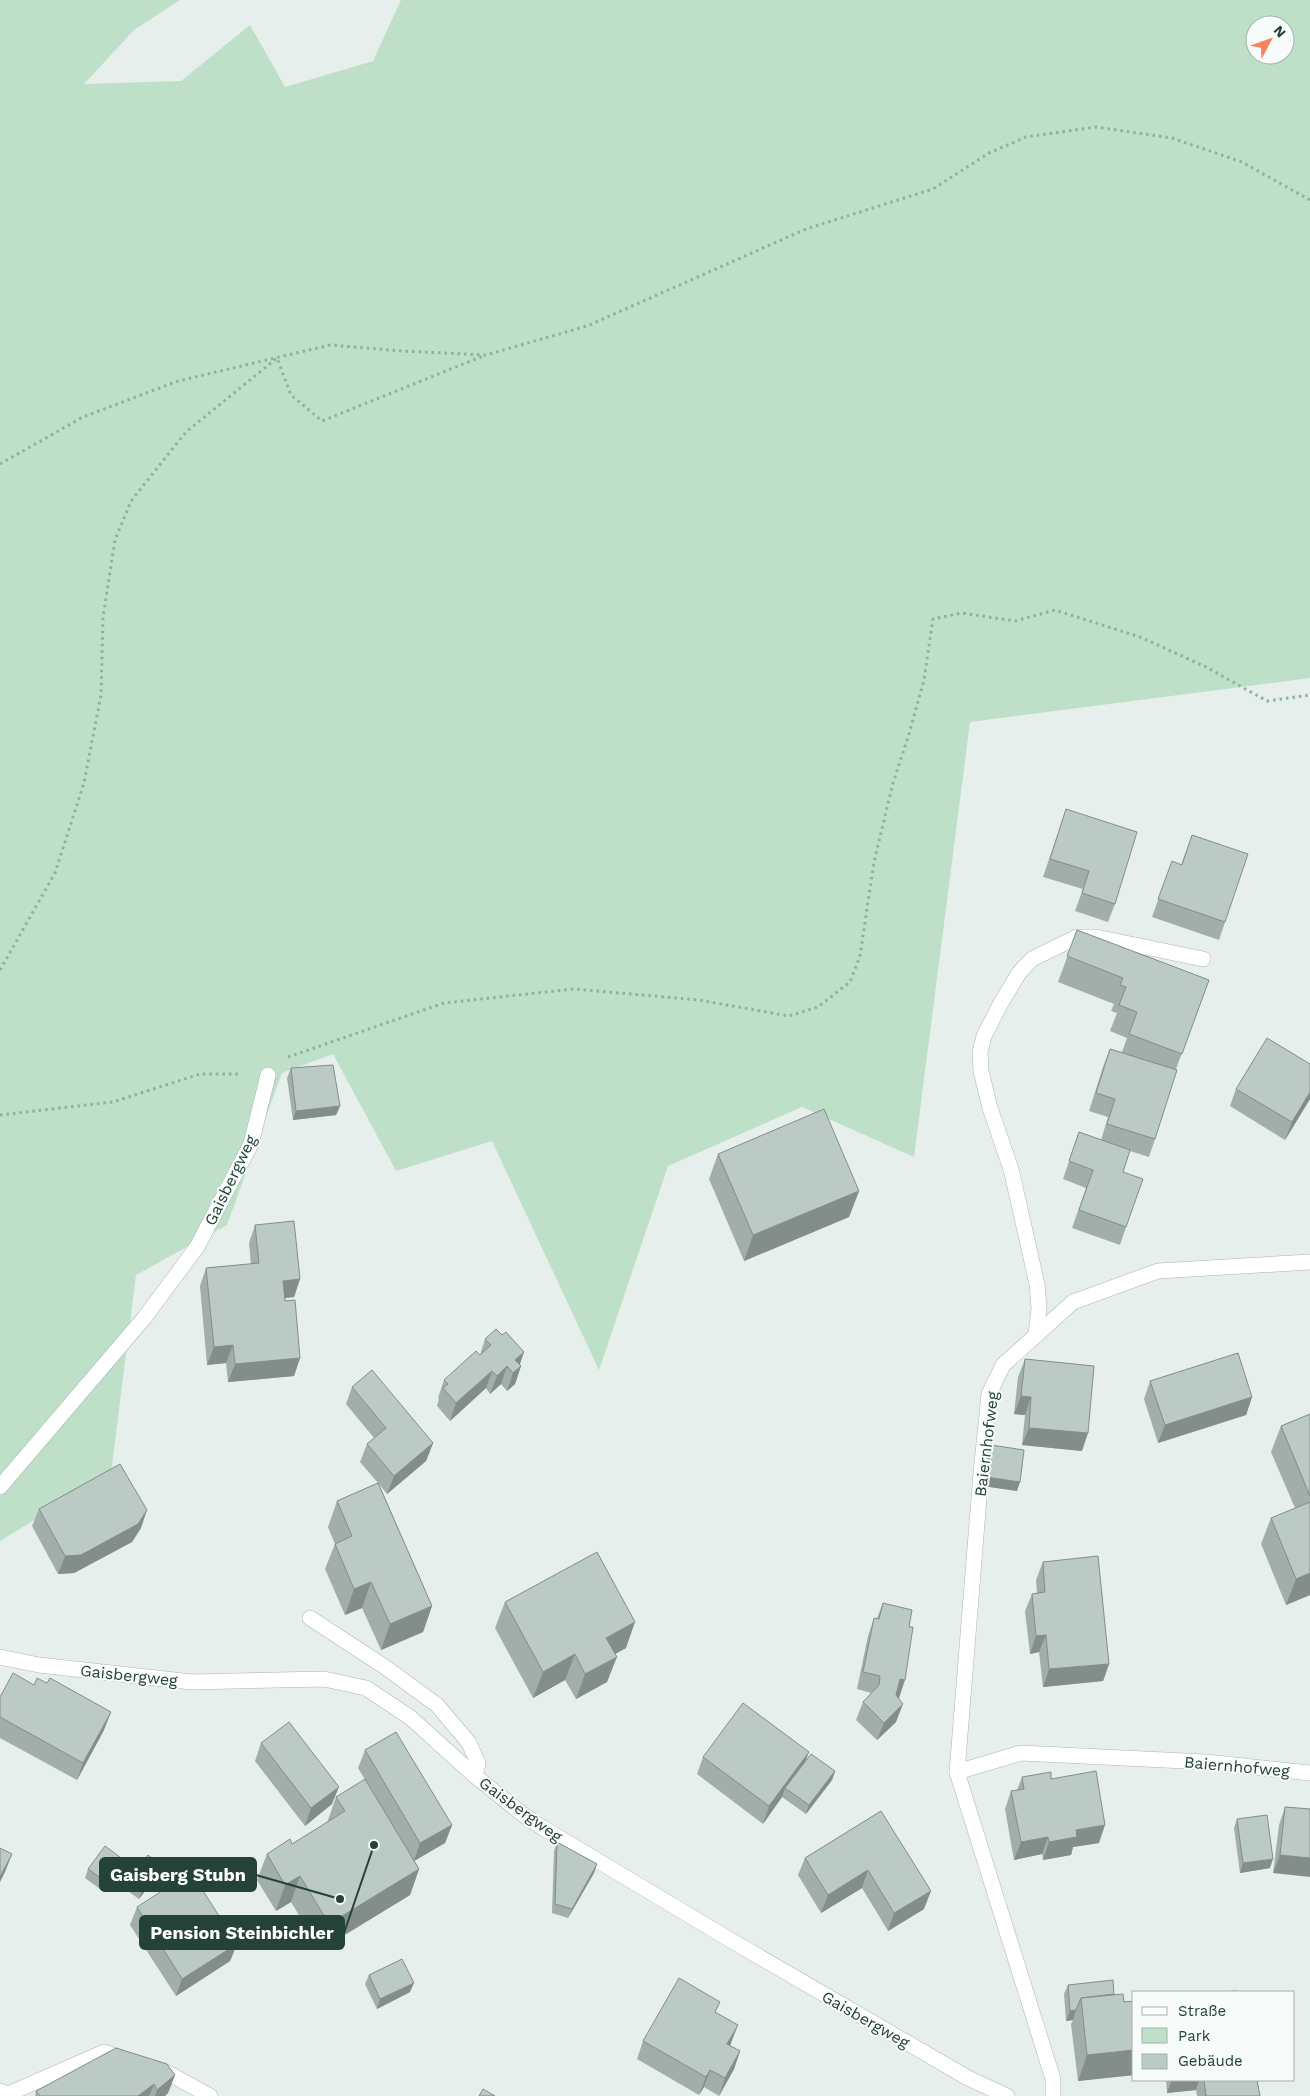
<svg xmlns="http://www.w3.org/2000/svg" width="1310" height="2096" viewBox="0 0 1310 2096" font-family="'Work Sans',sans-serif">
<rect width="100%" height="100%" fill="#e6efeb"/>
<path fill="#bfe0c8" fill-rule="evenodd" d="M0,0H180L134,30L84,84L181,81L250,25L285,87L373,61L401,0H1310V678L970,722L914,1157L802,1107L668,1166L599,1370L492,1141L396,1171L333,1054L282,1073L227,1225L136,1275L111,1473L0,1541ZM1255,25H1285V55H1255Z"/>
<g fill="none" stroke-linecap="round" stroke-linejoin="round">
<g stroke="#a8b8b2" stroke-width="16">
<g id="lane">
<polyline points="0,1487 145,1317 197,1247 251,1144 268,1075"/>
<polyline points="310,1618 385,1667 437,1705 469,1743 478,1763 475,1776"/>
<polyline points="0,1657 39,1665 192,1682 324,1679 366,1688 411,1718 475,1776 525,1816 543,1828"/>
<polyline points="957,1772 1021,1753 1206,1762 1310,1773"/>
</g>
</g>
<g stroke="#a8b8b2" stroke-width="16">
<g id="street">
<polyline points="1036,1334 1039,1308 1037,1284 1011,1169 990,1108 981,1071 980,1052 984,1036 1001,1003 1019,973 1032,959 1077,937 1096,937 1203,959"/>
<polyline points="543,1828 727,1938 968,2078 1007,2096"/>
<polyline points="157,2069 168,2073 210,2096"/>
<polyline points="0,2091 8,2094 104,2052 125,2059"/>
<polyline points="1053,2096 1053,2079 957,1772 981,1473 989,1394 1003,1365 1073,1302 1158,1271 1310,1262"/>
</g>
</g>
<g stroke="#86b3a5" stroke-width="3" stroke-dasharray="2.5 4" stroke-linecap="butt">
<polyline points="0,464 83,417 178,381 330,345 402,351 486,355 587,326 806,229 933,189 989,153 1026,137 1096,127 1172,138 1242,162 1310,200"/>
<polyline points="0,970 55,873 84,783 101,695 103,617 115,540 131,501 186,432 277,358 291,395 322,421 483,356"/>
<polyline points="288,1057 444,1003 574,989 699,1000 789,1016 818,1007 850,982 860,956 874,862 893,783 909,734 924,680 933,619 962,613 1015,621 1055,610 1140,637 1206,667 1267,701 1310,695"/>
<polyline points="0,1115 113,1102 200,1074 238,1074"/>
</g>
<use href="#lane" stroke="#fff" stroke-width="15"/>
<use href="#street" stroke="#fff" stroke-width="15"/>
</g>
<g fill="#a1aea9">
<polygon points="1066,809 1115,904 1108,922 1075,911 1083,889 1043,877"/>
<polygon points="1192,835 1225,922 1219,940 1152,917 1172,861 1181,865"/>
<polygon points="1077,930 1209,980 1176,1069 1155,1139 1149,1157 1130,1151 1123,1172 1126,1227 1120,1245 1072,1228 1086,1188 1063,1179 1079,1132 1101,1140 1108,1117 1089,1111 1103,1067 1110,1049 1122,1052 1127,1038 1110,1031 1117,1013 1111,1011 1114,1004 1058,982"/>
<polygon points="291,1068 340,1106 336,1115 293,1120 287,1078"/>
<polygon points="1236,1089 1310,1099 1285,1140 1230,1106"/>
<polygon points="718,1154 859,1191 849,1217 744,1261 709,1179"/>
<polygon points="255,1225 300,1279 294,1297 285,1298 300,1358 294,1376 228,1382 226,1363 207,1365 200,1286 206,1268 251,1264 249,1243"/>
<polygon points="502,1335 524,1352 520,1364 521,1366 515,1384 507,1391 501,1384 490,1394 486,1388 450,1421 437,1406 439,1399 438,1398 444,1380 480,1355 485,1339"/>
<polygon points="1025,1359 1082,1451 1022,1445 1025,1415 1014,1414 1018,1377"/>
<polygon points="1150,1381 1252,1397 1246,1415 1158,1443 1144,1399"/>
<polygon points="352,1387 433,1443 426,1461 387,1494 379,1484 432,1606 423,1632 381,1650 362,1608 345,1615 325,1569 335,1544 328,1527 337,1501 378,1483 360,1462 367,1444 374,1438 346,1404"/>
<polygon points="1310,1414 1310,1595 1286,1605 1261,1544 1271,1518 1295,1508 1271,1452 1281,1426"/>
<polygon points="991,1445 1017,1491 983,1486 987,1454"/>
<polygon points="39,1509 141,1528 132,1542 74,1573 58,1574 32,1526"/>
<polygon points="1043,1562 1109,1664 1103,1681 1043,1687 1039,1652 1030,1654 1025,1611 1032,1594 1037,1593 1036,1580"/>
<polygon points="505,1602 626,1648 615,1654 607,1682 576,1699 565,1680 533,1698 495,1628"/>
<polygon points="883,1603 899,1698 898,1698 896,1722 877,1740 856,1720 863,1702 871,1693 857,1689 868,1636 874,1618 877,1618"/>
<polygon points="34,1685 104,1730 77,1780 0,1738 0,1697"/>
<polygon points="261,1743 332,1804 305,1826 255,1761"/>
<polygon points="365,1750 452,1825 445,1843 414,1861 419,1869 410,1895 320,1950 291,1902 276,1911 257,1880 267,1854 292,1844 327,1823 336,1797 373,1793 358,1768"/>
<polygon points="703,1757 806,1761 835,1771 832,1780 806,1814 782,1797 763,1824 697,1774"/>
<polygon points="1022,1777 1051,1779 1099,1843 1073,1847 1071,1855 1043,1860 1042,1854 1014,1860 1005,1809 1011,1791 1017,1790"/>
<polygon points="1285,1807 1310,1809 1273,1873 1279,1825"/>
<polygon points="881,1811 924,1909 888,1931 862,1888 821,1913 798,1875 805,1858"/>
<polygon points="1237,1819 1270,1868 1240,1873 1234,1828"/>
<polygon points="557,1842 597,1864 594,1873 568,1918 552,1913 554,1851"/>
<polygon points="124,1860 121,1870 104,1892 85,1878 88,1869"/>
<polygon points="157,1875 139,1899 125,1889 128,1880"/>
<polygon points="137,1907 237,1944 230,1961 176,1996 130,1925"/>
<polygon points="369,1975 410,1992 377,2009 365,1984"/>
<polygon points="1068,1985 1114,1994 1124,2002 1134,2001 1134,2075 1078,2081 1071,2024 1073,2020 1066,2021 1064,1994"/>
<polygon points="716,2013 731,2043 730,2046 740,2051 734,2069 719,2096 704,2087 699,2095 637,2059 643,2041"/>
<polygon points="175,2075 168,2093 165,2096 35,2096 36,2091"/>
<polygon points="1166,2080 1257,2080 1260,2096 1197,2096 1196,2090 1167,2093"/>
</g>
<g fill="#838d89">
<polygon points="1310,1092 1310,1099 1285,1140 1292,1122"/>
<polygon points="340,1106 336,1115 293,1120 296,1111"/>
<polygon points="859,1191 849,1217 744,1261 753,1235"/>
<polygon points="300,1279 294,1297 277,1299 283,1281"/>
<polygon points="233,1345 226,1363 207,1365 214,1347"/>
<polygon points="524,1352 518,1369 521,1366 515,1384 507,1391 513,1373 515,1360"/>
<polygon points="300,1358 294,1376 228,1382 235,1364"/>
<polygon points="507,1366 501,1384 490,1394 497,1376"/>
<polygon points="492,1371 486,1388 450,1421 456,1403"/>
<polygon points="1021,1396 1031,1397 1025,1415 1014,1414"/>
<polygon points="1252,1397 1246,1415 1158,1443 1165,1425"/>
<polygon points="1029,1428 1088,1433 1082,1451 1022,1445"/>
<polygon points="433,1443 426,1461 387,1494 394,1476"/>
<polygon points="986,1477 1020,1482 1017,1491 983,1486"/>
<polygon points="147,1510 141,1528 132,1542 74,1573 58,1574 65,1556"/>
<polygon points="1310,1573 1310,1595 1286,1605 1296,1579"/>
<polygon points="371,1582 362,1608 345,1615 354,1589"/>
<polygon points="432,1606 423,1632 381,1650 390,1624"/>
<polygon points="635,1622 626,1648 597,1664 606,1638"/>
<polygon points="1046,1635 1039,1652 1030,1654 1036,1636"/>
<polygon points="575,1654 565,1680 533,1698 543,1672"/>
<polygon points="617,1657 607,1682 576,1699 585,1674"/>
<polygon points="1109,1664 1103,1681 1043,1687 1049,1669"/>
<polygon points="900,1679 905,1680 899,1698 894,1697"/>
<polygon points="903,1704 896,1722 877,1740 884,1723"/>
<polygon points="111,1712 104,1730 77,1780 83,1763"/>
<polygon points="809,1752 802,1770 785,1788 782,1797 763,1824 769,1806"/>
<polygon points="835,1771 832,1780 806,1814 809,1805"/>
<polygon points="339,1787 332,1804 305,1826 311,1808"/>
<polygon points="452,1825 445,1843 414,1861 420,1843"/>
<polygon points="1105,1825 1099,1843 1073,1847 1071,1855 1043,1860 1049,1842 1076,1830"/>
<polygon points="1048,1837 1042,1854 1014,1860 1021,1842"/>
<polygon points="12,1854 5,1872 0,1882 0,1877"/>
<polygon points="1280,1855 1310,1858 1310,1877 1273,1873"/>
<polygon points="1273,1859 1270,1868 1240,1873 1243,1863"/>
<polygon points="124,1860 121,1870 104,1892 108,1883"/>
<polygon points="597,1864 594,1873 568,1918 572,1909"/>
<polygon points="161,1865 157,1875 139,1899 142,1890"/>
<polygon points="419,1869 410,1895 320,1950 329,1924"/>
<polygon points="868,1870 862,1888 821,1913 828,1895"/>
<polygon points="300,1876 291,1902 276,1911 285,1885"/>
<polygon points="931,1891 924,1909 888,1931 894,1913"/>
<polygon points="237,1944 230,1961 176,1996 182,1979"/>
<polygon points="414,1983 410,1992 377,2009 380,1999"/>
<polygon points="1076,2010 1073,2020 1066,2021 1070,2011"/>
<polygon points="738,2025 731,2043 721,2062 727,2044"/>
<polygon points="1134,2050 1134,2075 1078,2081 1087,2055"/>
<polygon points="740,2051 734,2069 719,2096 725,2078"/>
<polygon points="710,2070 704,2087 699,2095 706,2077"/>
<polygon points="175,2075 168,2093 165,2096 155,2096 157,2090"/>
<polygon points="1172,2080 1199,2080 1196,2090 1167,2093"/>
<polygon points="154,2084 149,2096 138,2096"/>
</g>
<g fill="#bbcac4" stroke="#838d89">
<polygon points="1066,809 1137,832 1115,904 1082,893 1089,871 1050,859"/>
<polygon points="1192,835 1248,854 1225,922 1158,899 1172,861 1182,865"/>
<polygon points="1077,930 1209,980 1182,1054 1129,1034 1137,1012 1119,1005 1126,987 1120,985 1123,978 1067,956"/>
<polygon points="1267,1038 1310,1064 1310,1092 1292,1122 1236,1089"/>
<polygon points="1110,1049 1177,1070 1155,1139 1107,1124 1115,1099 1096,1093"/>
<polygon points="333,1065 340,1106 296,1111 291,1068"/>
<polygon points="824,1109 859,1191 753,1235 718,1154"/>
<polygon points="1079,1132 1130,1150 1123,1172 1143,1179 1126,1227 1079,1210 1093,1170 1069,1161"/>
<polygon points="294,1221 300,1279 283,1281 285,1301 295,1300 300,1358 235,1364 233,1345 214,1347 206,1268 259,1263 255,1225"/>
<polygon points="496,1329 502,1335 506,1332 524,1352 515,1360 521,1366 513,1373 507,1366 497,1376 492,1371 456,1403 443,1388 448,1384 444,1380 476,1351 480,1355 491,1345 485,1339"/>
<polygon points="1238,1353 1252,1397 1165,1425 1150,1381"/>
<polygon points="1025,1359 1094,1366 1088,1433 1029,1428 1031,1397 1021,1396"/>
<polygon points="372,1370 433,1443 394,1476 367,1444 386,1428 352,1387"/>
<polygon points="1310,1414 1310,1496 1281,1426"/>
<polygon points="991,1445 1024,1450 1020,1482 986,1477"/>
<polygon points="120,1464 147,1510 138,1524 81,1555 65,1556 39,1509"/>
<polygon points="378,1483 432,1606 390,1624 371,1582 354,1589 335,1544 352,1536 337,1501"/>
<polygon points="1310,1502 1310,1573 1296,1579 1271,1518"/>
<polygon points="597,1552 635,1622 606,1638 617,1657 585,1674 575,1654 543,1672 505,1602"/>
<polygon points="1098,1556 1109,1664 1049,1669 1046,1635 1036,1636 1032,1594 1045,1592 1043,1562"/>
<polygon points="883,1603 912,1610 909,1627 913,1627 905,1680 900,1679 896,1695 903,1704 884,1723 863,1702 879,1685 880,1676 863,1672 874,1618 879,1619"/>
<polygon points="13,1673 34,1685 37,1678 47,1683 50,1678 111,1712 83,1763 0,1717 0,1697"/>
<polygon points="743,1703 809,1752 769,1806 703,1757"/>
<polygon points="289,1722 339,1787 311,1808 261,1743"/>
<polygon points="396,1732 452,1825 420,1843 365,1750"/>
<polygon points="811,1754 835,1771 809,1805 785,1788"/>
<polygon points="1096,1771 1105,1825 1076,1830 1077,1837 1049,1842 1048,1837 1021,1842 1011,1791 1024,1789 1022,1777 1051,1772 1051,1779"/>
<polygon points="365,1779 419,1869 329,1924 300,1876 285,1885 267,1854 290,1839 292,1844 345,1811 336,1797"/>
<polygon points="1285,1807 1310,1809 1310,1858 1280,1855"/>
<polygon points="881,1811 931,1891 894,1913 868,1870 828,1895 805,1858"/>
<polygon points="1267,1815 1273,1859 1243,1863 1237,1819"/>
<polygon points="557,1842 597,1864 572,1909 555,1904"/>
<polygon points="105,1846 124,1860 108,1883 88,1869"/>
<polygon points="0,1848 12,1854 0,1877"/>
<polygon points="148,1855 161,1865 142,1890 128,1880"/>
<polygon points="191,1872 237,1944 182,1979 137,1907"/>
<polygon points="402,1959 414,1983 380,1999 369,1975"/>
<polygon points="679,1978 720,2002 715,2012 738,2025 727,2044 740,2051 725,2078 710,2070 706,2077 643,2041"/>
<polygon points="1113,1980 1114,1994 1081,1998 1076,2010 1070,2011 1068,1985"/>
<polygon points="1237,1991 1237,1992 1221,1992"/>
<polygon points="1123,1994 1124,2002 1134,2001 1134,2050 1087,2055 1081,1998"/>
<polygon points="116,2048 167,2064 175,2075 157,2090 154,2084 138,2096 40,2096 36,2091"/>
<polygon points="1204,2080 1257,2080 1260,2096 1206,2096"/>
<polygon points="483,2089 495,2096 479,2096"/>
</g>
<g text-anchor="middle" stroke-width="4" stroke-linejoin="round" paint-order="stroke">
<g font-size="16" fill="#24423a" stroke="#f7fbf9">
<text transform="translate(230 1180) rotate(-64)" y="6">Gaisbergweg</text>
<text transform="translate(986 1444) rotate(-83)" y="6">Baiernhofweg</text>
<text transform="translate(129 1675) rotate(6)" y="6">Gaisbergweg</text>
<text transform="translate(1237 1766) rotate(5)" y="6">Baiernhofweg</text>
<text transform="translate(521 1809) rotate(36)" y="6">Gaisbergweg</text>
<text transform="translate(866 2019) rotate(30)" y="6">Gaisbergweg</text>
</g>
</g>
<path fill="none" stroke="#24423a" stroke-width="2" d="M340 1899L256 1875M374 1845L344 1933"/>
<g fill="#24423a" stroke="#f7fbf9" stroke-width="2">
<circle cx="340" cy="1899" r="5"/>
<circle cx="374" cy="1845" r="5"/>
</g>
<g fill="#24423a" stroke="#24423a" stroke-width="2">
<rect x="100" y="1858" width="156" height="33" rx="5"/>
<rect x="140" y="1916" width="204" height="33" rx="5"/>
</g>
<g font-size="18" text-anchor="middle" font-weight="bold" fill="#fff">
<text x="178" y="1881">Gaisberg Stubn</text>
<text x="242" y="1939">Pension Steinbichler</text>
</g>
<rect x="1132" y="1991" width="162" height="90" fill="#f7fbf9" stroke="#a3b1ad"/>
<rect x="1142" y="2007" width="25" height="8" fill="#ffffff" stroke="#a3b1ad"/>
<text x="1178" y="2016" font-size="15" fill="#24423a">Straße</text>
<rect x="1142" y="2028" width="25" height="15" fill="#bfe0c8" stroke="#a3b1ad"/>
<text x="1178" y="2041" font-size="15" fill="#24423a">Park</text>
<rect x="1142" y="2054" width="25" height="15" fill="#bbcac4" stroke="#a3b1ad"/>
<text x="1178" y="2066" font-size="15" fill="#24423a">Gebäude</text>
<g transform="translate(1270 40) rotate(49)"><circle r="24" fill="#f7fbf9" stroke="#a3b1ad"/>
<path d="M0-4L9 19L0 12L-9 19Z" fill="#f4845f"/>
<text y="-8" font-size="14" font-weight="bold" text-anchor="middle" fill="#24423a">N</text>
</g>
</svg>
